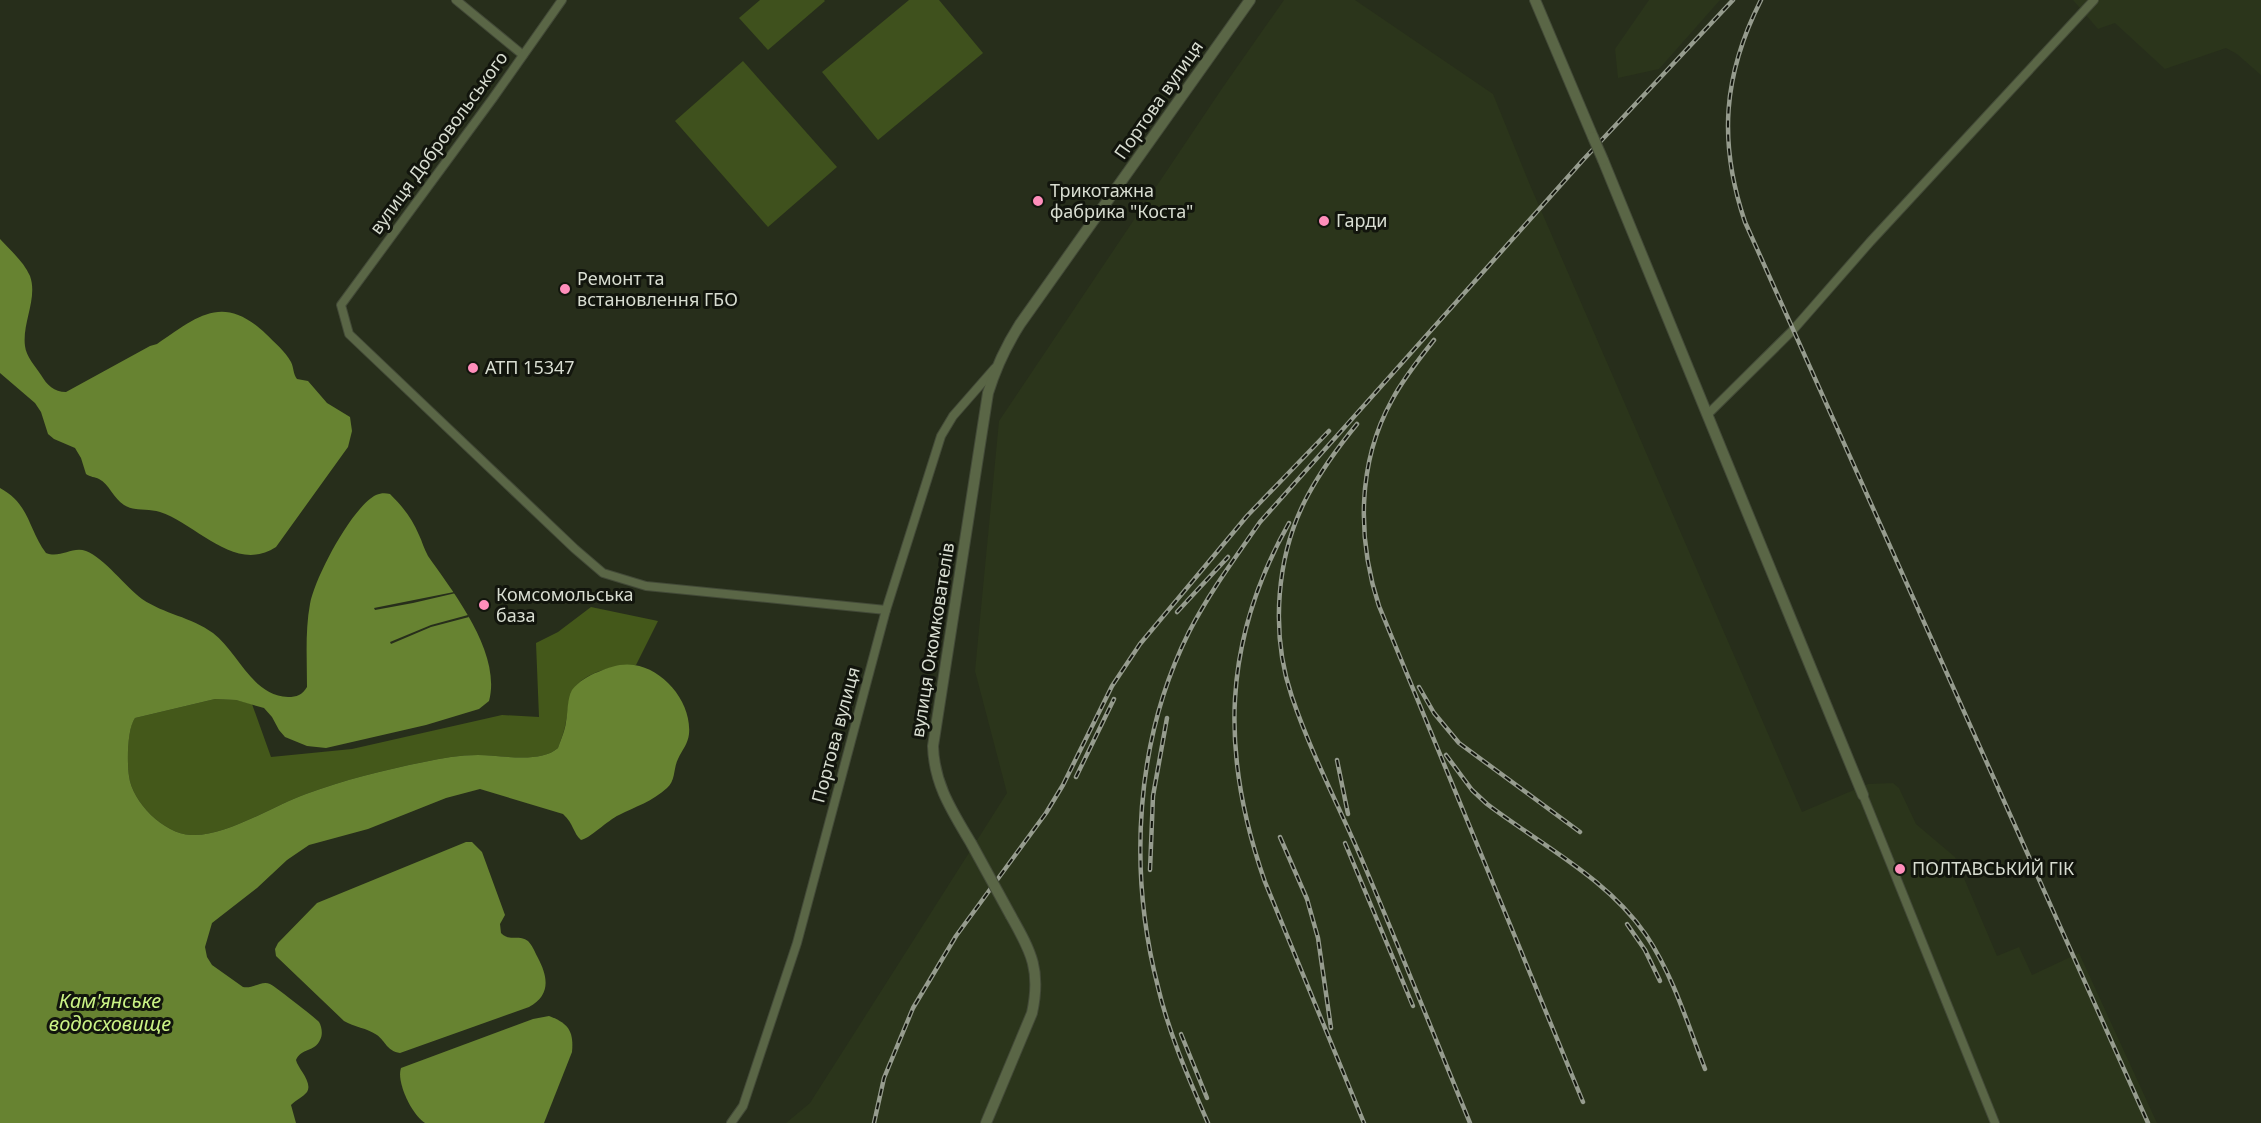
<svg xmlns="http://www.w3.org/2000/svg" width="2261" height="1123" viewBox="0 0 2261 1123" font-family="'Noto Sans',sans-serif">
<rect width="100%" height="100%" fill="#272e1b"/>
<g fill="#2b351b">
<polygon points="1284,0 1355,0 1493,94 1530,185 1802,812 1868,784 1893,783 1899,788 1916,824 1955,857 1997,956 2019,947 2032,975 2079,953 2157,1123 786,1123 810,1103 1007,793 975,671 999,421 1223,87"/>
<polygon points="1649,0 1720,0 1659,69 1618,78 1615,49"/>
<polygon points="2073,0 2261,0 2261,75 2237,54 2226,48 2165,69 2115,23 2098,29"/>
</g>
<g fill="#3f511d">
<polygon points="760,0 824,0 825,1 768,50 739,18"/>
<polygon points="909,0 939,0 983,53 878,140 822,72"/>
<polygon points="743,61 837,167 768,227 675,121"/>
</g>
<path fill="#44581a" d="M591,607L658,621L636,665C616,664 579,673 571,694C568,702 568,712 566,721C565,730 561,739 558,748C540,764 501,755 478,755C460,755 442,758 424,762C384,770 344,780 306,794C273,806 225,837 191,835C164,834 132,802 129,776C127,763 127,728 135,718L215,699L236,700L252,704L271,757L352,749L502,715L539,717L536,643L558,632Z"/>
<g fill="#678331">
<path d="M0,239C10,250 24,262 30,276C38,298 22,323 25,346C26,356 35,366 41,375C47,385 54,392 66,392L150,346L157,344C198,316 223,293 266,334C275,343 285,351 291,362C294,368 293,374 297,379L308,381L327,403L350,417L352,431L348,447L276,547C235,574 197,524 160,512C148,508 135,512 124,505C114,499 109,484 99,479C95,477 90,477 86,474L81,458L75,448L54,439L48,434L41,412L35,403L0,373Z"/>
<path d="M0,488C30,504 28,529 46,553C60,559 72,546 86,551C104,558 126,587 142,599C164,614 191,617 213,633C238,652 252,696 288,697C297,697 302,695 307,687C307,660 305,631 310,604C315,577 352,507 376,495C381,493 385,493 390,494C402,506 412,518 419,535C422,541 424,549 428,556C453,592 502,653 489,701L479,709L426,725L326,748L307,746L285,737L279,730L272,717L264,708L236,700L215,699L135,718C127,729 127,763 129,776C132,802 164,834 191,835C225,837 273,806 306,794C344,780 384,770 424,762C442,758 460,755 478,755C501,755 540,764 558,748C561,739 565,731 566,722C568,712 567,699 572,690C578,682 589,675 598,672C610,667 621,663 634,665C664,669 692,703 689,734C688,744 682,750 678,759C673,769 676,780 667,788C653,801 635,807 619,815C608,820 589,839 581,840C573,833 574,824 563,814L480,789L446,798L368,829L309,845L287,860L257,888L212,923L205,947L207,957L212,965L243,987C253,989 262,980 270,984C273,985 317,1019 319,1022C322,1027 323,1035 320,1040C315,1052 301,1048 296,1060C298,1069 313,1082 307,1092C303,1097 296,1100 291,1105L296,1123H0Z"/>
<path d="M466,842H472L482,852L505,915L500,924L501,933C509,942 519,934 528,941C532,945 535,952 538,958C548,977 551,995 529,1007L400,1053C387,1051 386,1042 377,1035C367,1028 354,1027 344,1021L276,956L275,949L278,943L317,903Z"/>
<path d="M549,1016C568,1023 574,1031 572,1052L544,1123H425C412,1115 396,1082 401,1068L533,1019Z"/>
</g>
<g fill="#272e1b">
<polygon points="454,592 456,593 413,603 375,610 374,608"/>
<polygon points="468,615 469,617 431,627 391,644 390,642 431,625"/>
</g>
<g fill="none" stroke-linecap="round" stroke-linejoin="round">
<g stroke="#434a38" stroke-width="10">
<g id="minor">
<polyline points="456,0 523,55"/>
<polyline points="562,0 493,98 341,305 349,334 575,549 603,573 646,586 886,610"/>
<polyline points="1707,415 1793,330 1870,242 2094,0"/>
<polyline points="1863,795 1995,1123"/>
<polyline points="731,1123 743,1106 797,943 886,610 941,436 953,416 995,368"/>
</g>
</g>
<g stroke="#434a38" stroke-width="12">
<g id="tertiary">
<polyline points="1535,0 1593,137"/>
<polyline points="1603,160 1863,795"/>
<path d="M971,843C952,811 934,784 933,746L988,393C996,367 1006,346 1020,324L1250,0"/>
<path d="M986,1123L1032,1013C1041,971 1032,953 1011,916"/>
</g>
</g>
<use href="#minor" stroke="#5a6646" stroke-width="8"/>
<use href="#tertiary" stroke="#5a6646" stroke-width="10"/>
<g stroke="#969c8e" stroke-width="4.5">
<g id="rail">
<path d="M1761,0C1723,75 1718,142 1745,222L2148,1123"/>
<path d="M1434,340C1419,359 1403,379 1392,400C1357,463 1357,539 1379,606L1583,1102"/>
<path d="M1357,424C1339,446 1322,469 1308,495C1276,554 1270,633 1292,697C1312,756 1341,810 1365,867C1401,952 1435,1038 1470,1123"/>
<path d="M1289,523C1222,642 1220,754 1265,882L1364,1123"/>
<polyline points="1177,612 1228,557"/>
<polyline points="1419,687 1434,713 1459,743 1580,832"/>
<path d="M1446,755L1472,790L1487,804C1541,845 1607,878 1646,935C1673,975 1688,1025 1705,1069"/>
<polyline points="1337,760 1348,814"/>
<polyline points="1076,777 1114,699"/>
<polyline points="1280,837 1307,899 1318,938 1331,1028"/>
<polyline points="1345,843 1413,1006"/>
<polyline points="1150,870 1153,796 1167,718"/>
<polyline points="1627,924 1645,950 1660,981"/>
<polyline points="1181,1034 1207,1098"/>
<polyline points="874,1123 884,1078 913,1008 956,936 1046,813 1063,785 1112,686 1140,644 1247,516 1329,431"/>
<path d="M1208,1123C1189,1079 1169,1034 1158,987C1128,871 1135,740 1189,632C1209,593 1235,558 1260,522L1583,160L1733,0"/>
</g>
</g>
<use href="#rail" stroke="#12150d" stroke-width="2" stroke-dasharray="7" stroke-linecap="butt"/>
<g stroke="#434a38" stroke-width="12" stroke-linecap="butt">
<g id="tertiary-bridge">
<polyline points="1593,137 1603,160"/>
<polyline points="971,843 1011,916"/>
</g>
</g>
<use href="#tertiary-bridge" stroke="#5a6646" stroke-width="10"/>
</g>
<g fill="#ff8ebb" stroke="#12150d" stroke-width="2">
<circle cx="1038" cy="201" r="6"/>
<circle cx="1324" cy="221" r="6"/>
<circle cx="565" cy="289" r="6"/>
<circle cx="473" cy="368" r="6"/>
<circle cx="484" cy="605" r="6"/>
<circle cx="1900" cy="869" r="6"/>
</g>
<g text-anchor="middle" stroke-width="6" stroke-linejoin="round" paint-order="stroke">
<g font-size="18" fill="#d8ddd1" stroke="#12150d">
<text transform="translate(1159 100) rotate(-55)" y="6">Портова вулиця</text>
<text transform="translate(439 143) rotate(-54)" y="6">вулиця Добровольського</text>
<text transform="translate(933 640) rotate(-81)" y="6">вулиця Окомкователів</text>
<text transform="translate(836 735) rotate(-75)" y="6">Портова вулиця</text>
</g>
<g font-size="18" fill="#d8ddd1" stroke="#12150d" text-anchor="start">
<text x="1050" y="197">Трикотажна<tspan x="1050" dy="21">фабрика "Коста"</tspan></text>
<text x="1336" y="227">Гарди</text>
<text x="577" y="285">Ремонт та<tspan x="577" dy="21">встановлення ГБО</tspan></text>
<text x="485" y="374">АТП 15347</text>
<text x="496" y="601">Комсомольська<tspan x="496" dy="21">база</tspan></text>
<text x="1912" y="875">ПОЛТАВСЬКИЙ ГІК</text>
</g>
<g font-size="20" font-style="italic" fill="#cbf386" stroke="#12150d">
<text x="110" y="1008">Кам'янське<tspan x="110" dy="23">водосховище</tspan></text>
</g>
</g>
</svg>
